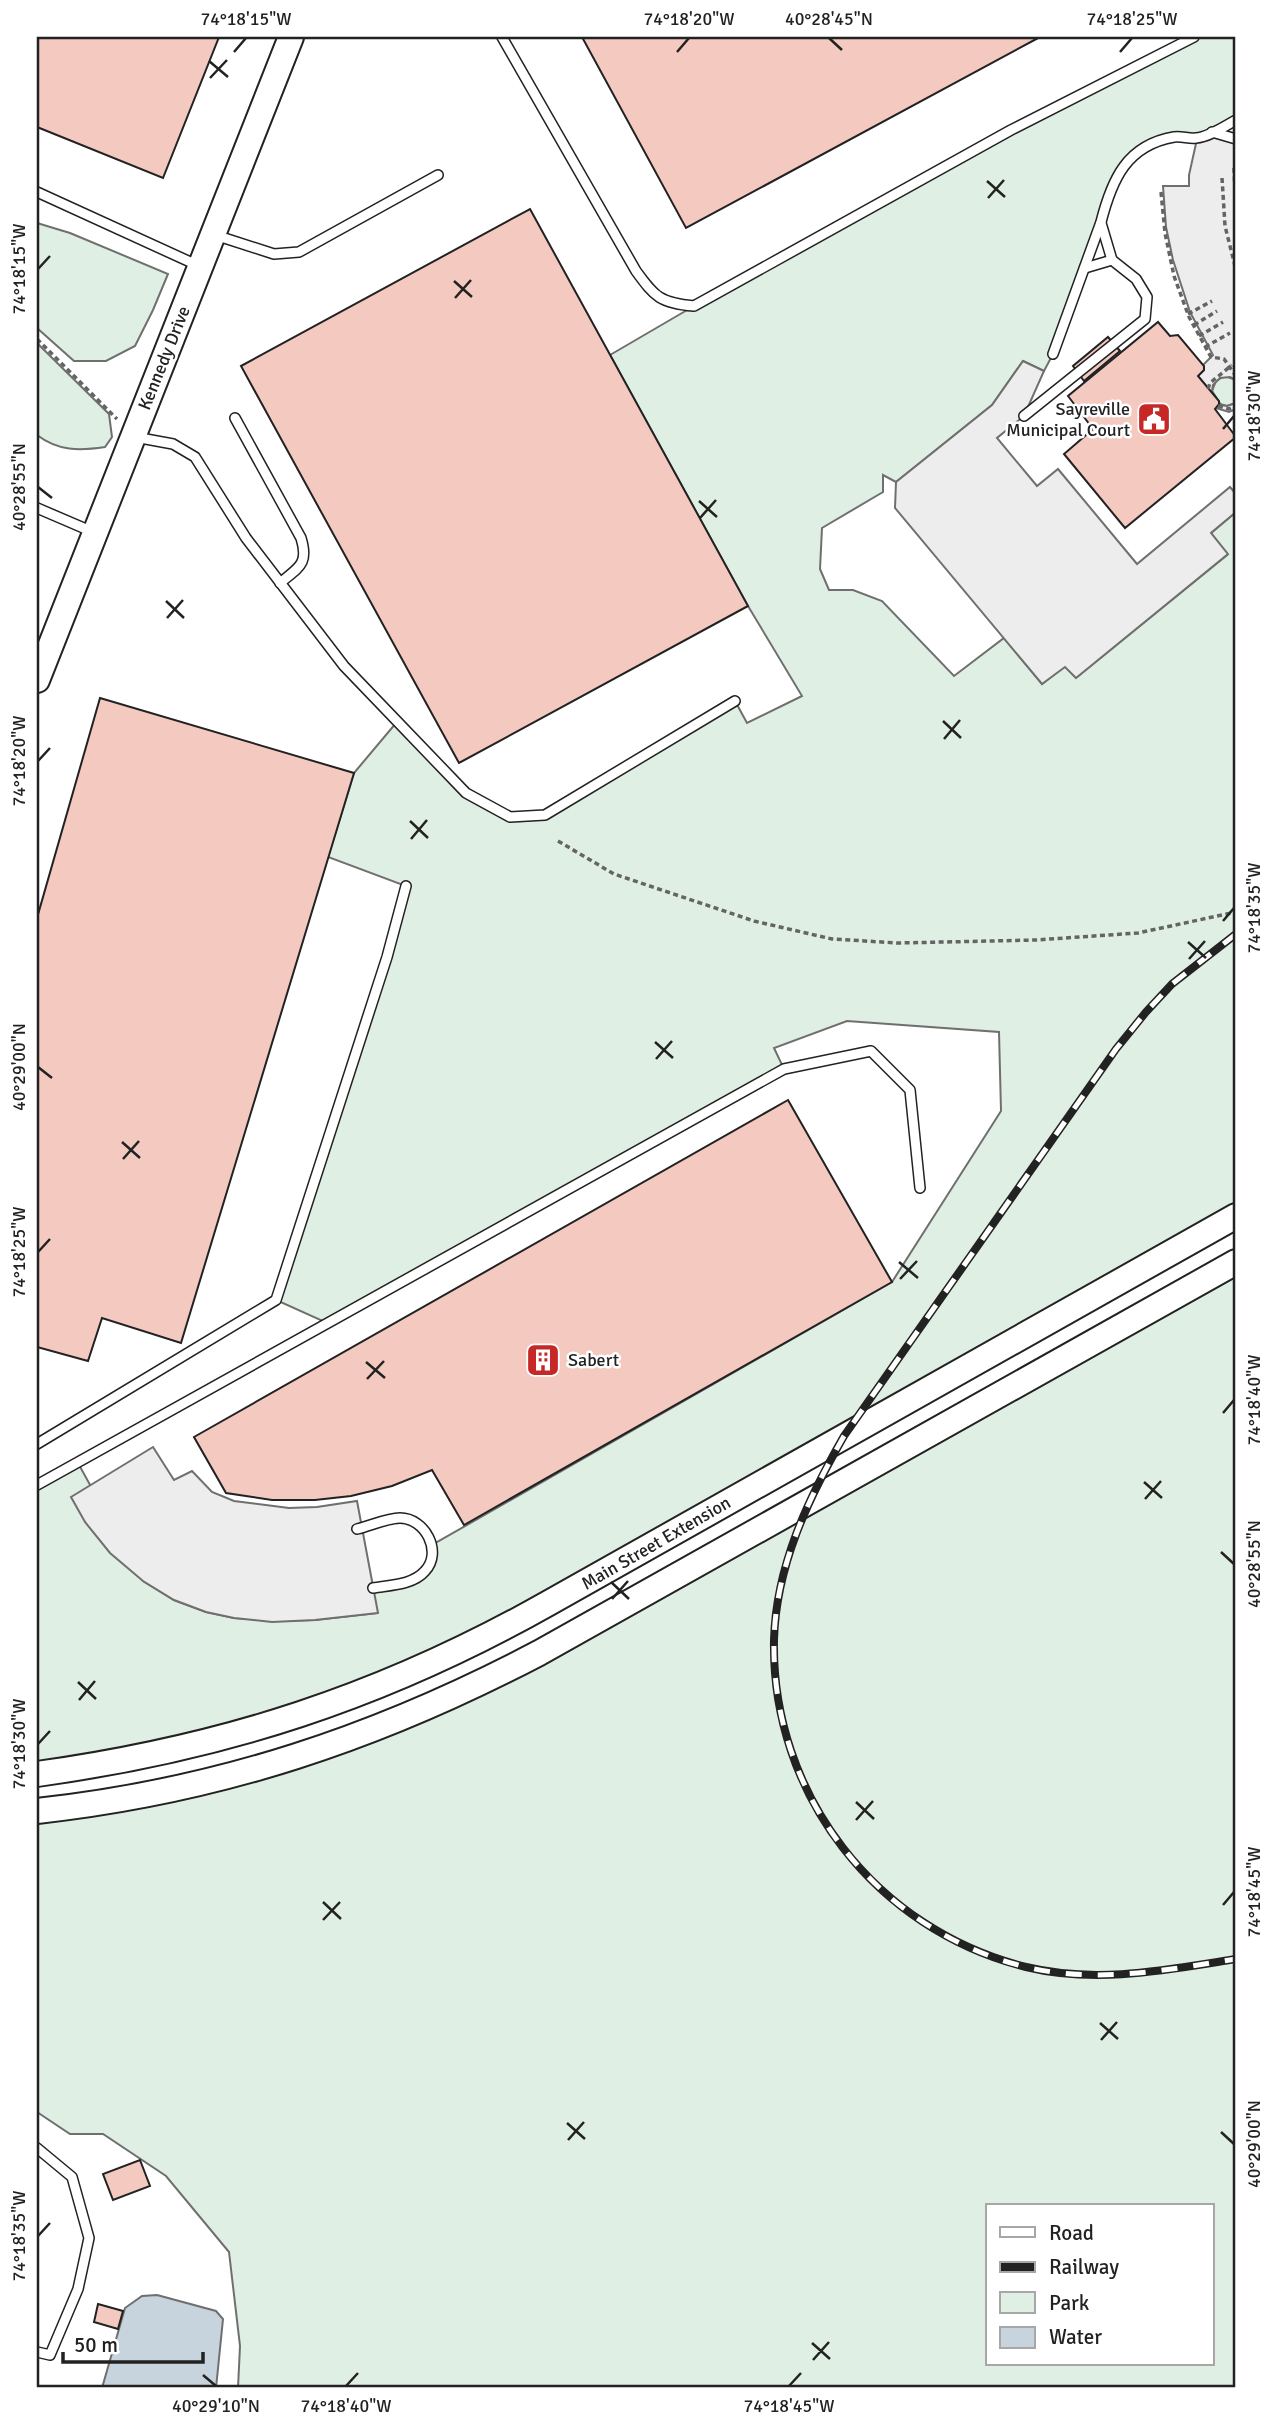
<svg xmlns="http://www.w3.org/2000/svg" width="1273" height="2425" viewBox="0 0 1273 2425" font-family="Signika,sans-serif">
<rect width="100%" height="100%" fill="#fff"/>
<g fill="#e0efe3" stroke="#6f6f6f" stroke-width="2" fill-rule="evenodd">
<polygon points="1193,37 1236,37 1236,120 1212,132 1176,136 1145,146 1117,177 1053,354 1044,371 1023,361 992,405 896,482 883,475 883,492 822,528 820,569 829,590 853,590 882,601 954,676 1004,638 1042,684 1065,666 1076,678 1227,555 1211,533 1236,512 1236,1216 394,1680 37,1774 37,1485 78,1463 143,1581 174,1600 206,1612 234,1618 278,1621 315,1620 377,1613 373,1588 402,1583 426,1570 432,1545 892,1282 1001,1111 999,1032 847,1021 774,1048 784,1069 327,1323 276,1300 406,886 328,857 354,773 396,723 466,793 510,816 545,815 735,701 747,723 802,696 748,606 610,355 694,306"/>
<polygon points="37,223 70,233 168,274 153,310 135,346 106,361 74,361 37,328"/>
<path d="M37,343L109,414L112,437L105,447C79,451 58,451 37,435Z"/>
<polygon points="1225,376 1236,380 1236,403 1227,406 1220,404 1212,391 1216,381"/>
<path d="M1236,1262V2388H238L240,2346L229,2252L166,2176L103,2134H70L37,2112V1811L77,1806L414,1714ZM988,2206H1212V2364H988Z"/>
</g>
<g fill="#ededed" stroke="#6f6f6f" stroke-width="2">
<polygon points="1236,120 1236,380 1230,377 1220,378 1213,385 1212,391 1221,405 1227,406 1236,403 1236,409 1229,412 1216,408 1218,401 1198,376 1204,370 1203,365 1213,355 1190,312 1173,260 1166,227 1163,186 1189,186 1189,175 1197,139"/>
<polygon points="1023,361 1044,371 1024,416 997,438 1037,486 1058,469 1137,564 1230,487 1236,494 1236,512 1211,533 1228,554 1076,678 1065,667 1042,684 895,508 896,482 992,405"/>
<polygon points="153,1447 174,1480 192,1471 212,1492 234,1501 289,1508 317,1507 357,1501 378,1613 315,1620 272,1622 234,1618 206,1612 174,1600 143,1581 110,1553 85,1522 71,1497"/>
</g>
<polygon fill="#c7d3dd" stroke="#6f6f6f" stroke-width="2" points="157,2295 216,2311 223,2319 216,2388 102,2388 125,2308 142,2296"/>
<g fill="#f3c9c0" stroke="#222" stroke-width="2">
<polygon points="37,37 219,37 163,178 37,127"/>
<polygon points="582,37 1040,37 686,228"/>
<polygon points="530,209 748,606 459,763 241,366"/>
<polygon points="1158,322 1170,336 1178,335 1204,366 1204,370 1198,376 1219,401 1219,404 1215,409 1236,437 1125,528 1064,454 1093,429 1068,396"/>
<polygon points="1108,337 1120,351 1084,381 1073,366"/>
<polygon points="100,698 354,773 181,1343 102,1318 88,1361 37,1347 37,918"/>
<polygon points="788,1100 892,1282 464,1525 432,1470 392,1486 351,1496 315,1500 272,1500 226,1493 194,1437"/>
<polygon points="140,2160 150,2186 113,2200 103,2174"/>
<polygon points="98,2304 123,2311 118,2329 94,2322"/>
</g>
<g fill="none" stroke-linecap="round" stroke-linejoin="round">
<g stroke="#222" stroke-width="12">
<g id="lane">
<path d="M502,37L636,271C655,297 660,303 694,306L1011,130L1194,37"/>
<polyline points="1212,132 1236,139"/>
<polyline points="37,192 199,266"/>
<polyline points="215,235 274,254 299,252 438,175"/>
<polyline points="1085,268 1112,260"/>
<path d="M1053,354L1101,222C1112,179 1127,145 1174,137C1182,136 1189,139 1196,138C1209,137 1225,126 1236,120"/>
<polyline points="1024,416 1145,319 1147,297 1136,279 1112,260 1101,223"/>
<path d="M235,418L301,538C309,564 299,567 280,583"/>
<polyline points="135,437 173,444 195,457 246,538 344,666 466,793 510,817 545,815 735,701"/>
<polyline points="37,508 93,532"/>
<polyline points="37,1444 276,1300 387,957 406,886"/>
<polyline points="37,1485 784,1069 871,1051 910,1090 920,1188"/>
<path d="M357,1529C370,1526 387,1518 400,1518C425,1518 443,1552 425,1571C413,1585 390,1585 373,1588"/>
<polyline points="37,2148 72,2177 89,2238 78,2289 50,2355 37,2352"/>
</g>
</g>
<g stroke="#222" stroke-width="28">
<g id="secondary">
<polyline points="37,680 291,37"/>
<path d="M37,1774C224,1748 382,1697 547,1604L1236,1216"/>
<path d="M37,1811C219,1791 377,1738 539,1653L1236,1262"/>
</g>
</g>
<g stroke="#646464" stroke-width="3.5" stroke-dasharray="5 3.5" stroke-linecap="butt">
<polyline points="1234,168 1236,220"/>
<polyline points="1222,178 1225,226 1236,270"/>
<polyline points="1161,192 1165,233 1174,276 1189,317 1211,357 1224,359 1236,376"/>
<polyline points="1188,314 1212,301"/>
<polyline points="1194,325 1217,311"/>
<polyline points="1199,336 1223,322"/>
<polyline points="37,339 117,419"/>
<polyline points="1205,347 1230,333"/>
<polyline points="1208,389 1210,383 1232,365"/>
<polyline points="1218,406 1229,409 1236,405"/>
<polyline points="558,841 614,874 754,921 832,939 898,943 1036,940 1138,933 1236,912"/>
</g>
<use href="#lane" stroke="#fff" stroke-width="9"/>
<use href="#secondary" stroke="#fff" stroke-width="24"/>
<g stroke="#222" stroke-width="8">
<path id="rail" d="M1236,934L1172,984L1146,1012L1116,1049L844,1436C808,1499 776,1566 774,1640C771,1794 876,1930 1026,1967C1096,1984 1166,1970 1236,1959"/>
</g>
<use href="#rail" stroke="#fff" stroke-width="5" stroke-dasharray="16" stroke-linecap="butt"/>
</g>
<path fill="none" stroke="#222" stroke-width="2.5" d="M829,38L842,50M234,52L246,38M677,52L689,38M1120,52L1132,38M209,61L228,77M210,78L227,60M987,181L1005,197M988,198L1004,180M38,269L50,256M454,281L472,297M455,298L471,280M1223,429L1234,416M38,487L52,498M699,501L717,517M700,518L716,500M166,601L184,618M167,618L183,600M943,721L961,738M944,739L960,720M38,761L50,748M410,821L428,838M411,839L427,820M1223,921L1234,908M1188,942L1206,958M1189,959L1205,941M655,1042L673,1058M656,1059L672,1041M38,1067L52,1078M122,1142L140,1158M123,1159L139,1141M38,1252L50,1239M899,1262L918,1278M900,1279L917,1261M366,1362L385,1378M367,1379L384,1361M1223,1413L1234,1400M1144,1482L1162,1498M1145,1499L1161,1481M1221,1552L1234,1564M611,1582L629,1599M612,1599L628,1581M78,1682L96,1699M79,1700L95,1681M38,1744L50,1731M856,1802L874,1819M856,1820L873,1801M323,1902L341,1919M1223,1905L1234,1892M323,1920L340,1902M1100,2023L1118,2039M1101,2040L1117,2022M567,2123L585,2139M1221,2132L1234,2144M568,2140L584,2122M38,2236L50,2223M812,2343L830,2359M813,2360L829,2342M203,2375L216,2386M346,2386L358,2373M789,2386L801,2373"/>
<defs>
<g id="civic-square" transform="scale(1.75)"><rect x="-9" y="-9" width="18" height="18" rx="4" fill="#c62828" stroke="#fff"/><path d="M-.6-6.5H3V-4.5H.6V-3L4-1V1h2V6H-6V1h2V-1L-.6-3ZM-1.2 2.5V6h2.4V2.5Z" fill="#fff"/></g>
<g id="building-square" transform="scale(1.75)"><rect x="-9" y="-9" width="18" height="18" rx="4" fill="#c62828" stroke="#fff"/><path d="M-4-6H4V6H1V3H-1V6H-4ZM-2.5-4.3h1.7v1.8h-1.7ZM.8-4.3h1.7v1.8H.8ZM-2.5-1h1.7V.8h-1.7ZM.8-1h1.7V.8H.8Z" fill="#fff"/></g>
</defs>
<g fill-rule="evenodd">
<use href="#civic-square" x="1154" y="419"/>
<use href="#building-square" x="543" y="1360"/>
</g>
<g text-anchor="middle" stroke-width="5" stroke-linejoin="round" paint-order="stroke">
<g font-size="18" fill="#222" stroke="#fff">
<text transform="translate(164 358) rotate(-68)" y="6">Kennedy Drive</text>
<text transform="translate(656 1543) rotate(-30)" y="6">Main Street Extension</text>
</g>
<g font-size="18" fill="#222" stroke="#fff" text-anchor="end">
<text x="1130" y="415">Sayreville<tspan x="1130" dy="21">Municipal Court</tspan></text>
<text x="568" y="1366" text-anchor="start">Sabert</text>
</g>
</g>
<rect width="1273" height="2425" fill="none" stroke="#ffffff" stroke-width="77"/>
<rect x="986" y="2204" width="228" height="161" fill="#ffffff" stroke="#a7a7a7" stroke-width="2"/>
<rect x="1000" y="2227" width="35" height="10" fill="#ffffff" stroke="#a7a7a7" stroke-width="2"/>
<text x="1049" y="2240" font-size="21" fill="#222222">Road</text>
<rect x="1000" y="2262" width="35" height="10" fill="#222222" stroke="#a7a7a7" stroke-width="2"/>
<text x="1049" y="2274" font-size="21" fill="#222222">Railway</text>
<rect x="1000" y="2292" width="35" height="21" fill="#e0efe3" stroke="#a7a7a7" stroke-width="2"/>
<text x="1049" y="2310" font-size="21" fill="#222222">Park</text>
<rect x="1000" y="2327" width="35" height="21" fill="#c7d3dd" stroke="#a7a7a7" stroke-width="2"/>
<text x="1049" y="2344" font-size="21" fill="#222222">Water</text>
<path d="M63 2352v10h140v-10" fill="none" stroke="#222222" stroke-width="3.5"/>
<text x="74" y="2352" font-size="21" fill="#222222" stroke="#ffffff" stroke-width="5" paint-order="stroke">50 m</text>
<rect x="38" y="38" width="1196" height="2348" fill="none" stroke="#222" stroke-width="2.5"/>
<g font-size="18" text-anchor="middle" fill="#222">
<text x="246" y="25">74°18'15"W</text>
<text x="689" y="25">74°18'20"W</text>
<text x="829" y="25">40°28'45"N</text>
<text x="1132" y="25">74°18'25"W</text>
<text transform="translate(19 269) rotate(-90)" y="6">74°18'15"W</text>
<text transform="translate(1254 416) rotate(-90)" y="6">74°18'30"W</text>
<text transform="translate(19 487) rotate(-90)" y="6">40°28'55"N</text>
<text transform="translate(19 761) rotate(-90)" y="6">74°18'20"W</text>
<text transform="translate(1254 908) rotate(-90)" y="6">74°18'35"W</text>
<text transform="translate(19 1067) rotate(-90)" y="6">40°29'00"N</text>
<text transform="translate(19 1252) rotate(-90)" y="6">74°18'25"W</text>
<text transform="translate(1254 1400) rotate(-90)" y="6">74°18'40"W</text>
<text transform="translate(1254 1564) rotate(-90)" y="6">40°28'55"N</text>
<text transform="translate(19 1744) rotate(-90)" y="6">74°18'30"W</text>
<text transform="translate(1254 1892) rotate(-90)" y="6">74°18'45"W</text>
<text transform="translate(1254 2144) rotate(-90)" y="6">40°29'00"N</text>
<text transform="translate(19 2236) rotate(-90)" y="6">74°18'35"W</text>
<text x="216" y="2412">40°29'10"N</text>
<text x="346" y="2412">74°18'40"W</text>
<text x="789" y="2412">74°18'45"W</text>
</g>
</svg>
